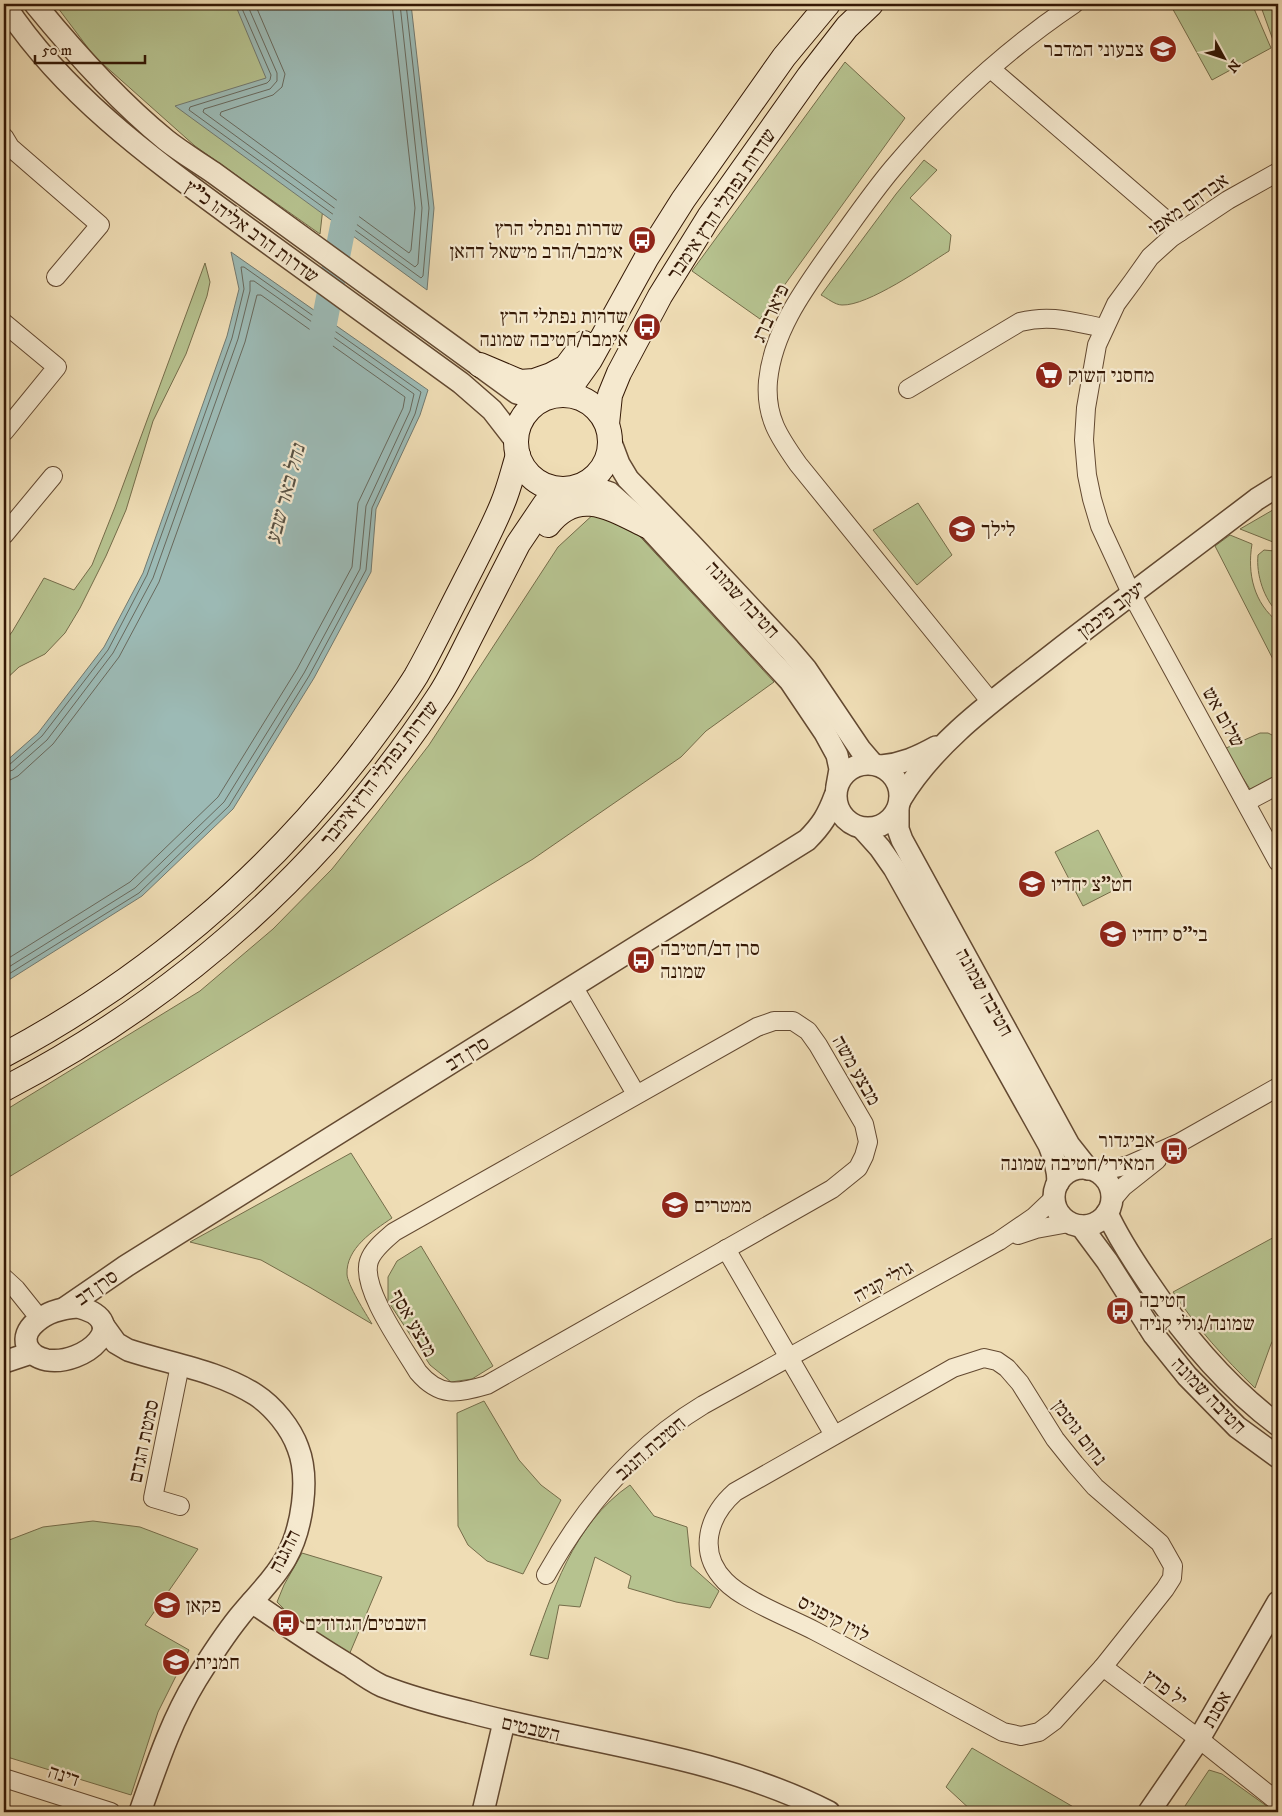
<svg xmlns="http://www.w3.org/2000/svg" width="1282" height="1816" viewBox="0 0 1282 1816" font-family="'IM FELL DW Pica','Frank Ruhl Libre',serif">
<rect width="100%" height="100%" fill="#efddb5"/>
<filter id="stains"><feTurbulence type="fractalNoise" baseFrequency=".004" numOctaves="4"/><feColorMatrix values="0 0 0 0 .2 0 0 0 0 .09 0 0 0 0 .02 0 0 0 .5 -.17"/></filter>
<radialGradient id="worn" r=".72"><stop offset=".6" stop-color="#630" stop-opacity="0"/><stop offset="1" stop-color="#630" stop-opacity=".3"/></radialGradient>
<g fill="#b6c28f" stroke="#756d4a">
<polygon points="55,4 268,4 333,119 320,234 195,146 94,56"/>
<polygon points="1170,4 1252,4 1271,48 1212,80"/>
<polygon points="1260,4 1278,4 1278,54"/>
<polygon points="845,62 905,118 760,319 692,271"/>
<path d="M924,160L937,170L910,198L951,235L949,251C925,266 868,306 842,305C835,305 827,298 821,295L896,194Z"/>
<polygon points="205,263 210,282 207,296 186,354 153,421 126,510 106,556 80,608 65,633 45,654 19,667 4,681 4,642 12,632 44,578 74,590 92,565 115,507"/>
<polygon points="918,503 952,555 917,585 873,530"/>
<polygon points="1278,507 1278,544 1240,529"/>
<polygon points="597,511 633,529 774,682 706,731 681,757 533,859 4,1180 4,1111 200,991 273,929 332,869 376,814 429,745 558,547"/>
<path d="M1230,535L1252,544C1247,574 1254,603 1278,622V669L1215,546Z"/>
<path d="M1264,550L1274,551L1278,554V613C1264,599 1256,575 1258,555Z"/>
<polygon points="1260,733 1268,733 1278,738 1278,776 1250,789 1224,749"/>
<polygon points="1098,830 1126,884 1083,906 1055,852"/>
<path d="M351,1153L392,1218C373,1231 346,1248 347,1274C347,1284 366,1314 372,1324L311,1288L261,1260L190,1242Z"/>
<path d="M1278,1235V1331L1271,1344L1255,1388C1224,1358 1197,1328 1173,1292Z"/>
<polygon points="421,1246 493,1366 472,1379 451,1382 430,1365 388,1301 388,1277 397,1261"/>
<polygon points="484,1401 519,1460 541,1485 561,1500 523,1574 487,1561 468,1545 458,1526 457,1413"/>
<path d="M630,1485L654,1516L687,1527L691,1566L719,1591L710,1608L676,1602L628,1588L631,1576L595,1557L580,1607L559,1605L548,1659L530,1655C552,1593 573,1524 630,1485Z"/>
<polygon points="93,1521 140,1527 198,1549 145,1625 189,1650 158,1712 131,1795 4,1756 4,1542 43,1527"/>
<polygon points="302,1553 382,1577 349,1655 290,1615 277,1602 284,1585"/>
<polygon points="972,1748 1082,1812 973,1812 946,1787"/>
<polygon points="1209,1770 1222,1774 1275,1812 1181,1812"/>
</g>
<g fill="#9cbab5" stroke="#72796f">
<polygon points="235,4 411,4 434,208 427,290 175,106 266,78"/>
<polygon points="231,252 428,390 420,415 376,509 371,572 314,678 233,809 142,896 4,983 4,763 38,733 104,647 143,573 227,336 239,289"/>
</g>
<g fill="none" stroke-linecap="round" stroke-linejoin="round">
<g stroke="#68695d" stroke-width="1">
<polyline points="240,4 271,75 270,80 267,83 190,107 189,110 421,278 423,276 429,208 406,4"/>
<polyline points="247,4 277,73 277,81 270,89 204,109 203,112 415,267 418,264 422,208 400,4"/>
<polyline points="255,4 285,74 282,87 273,95 221,112 220,115 409,253 411,250 415,208 392,4"/>
<polyline points="4,767 9,765 42,736 108,650 147,575 232,338 244,289 241,267 244,267 421,392 415,414 372,508 366,570 309,676 229,806 139,893 4,977"/>
<polyline points="4,773 13,770 47,740 113,653 153,578 238,339 250,291 250,281 254,281 414,394 410,411 366,506 360,569 304,673 224,802 135,888 4,970"/>
<polyline points="4,781 10,780 18,776 53,744 119,657 159,582 245,342 257,295 261,295 405,397 403,408 358,503 352,567 297,669 218,797 130,882 4,961"/>
</g>
<polyline stroke="#9cbab5" stroke-width="26" points="318,354 343,226 352,194"/>
<g stroke="#634931" stroke-width="20">
<g id="minor">
<polyline points="991,69 1180,232"/>
<polyline points="4,137 10,147 100,225 56,277"/>
<polyline points="1278,172 1228,200 1171,238 1150,257 1133,281 1116,304 1097,345 1086,408 1084,440 1087,475 1092,499 1100,526 1131,593 1278,862"/>
<polyline points="4,323 57,367 4,432"/>
<path d="M908,389L1020,322C1051,314 1073,322 1104,328"/>
<polyline points="4,535 53,476"/>
<path d="M991,702L798,464C779,437 765,417 768,381C773,330 805,288 834,247C853,221 872,193 893,168C945,106 1007,49 1074,4"/>
<polyline points="1246,802 1278,785"/>
<polyline points="573,986 636,1094"/>
<path d="M774,1021H793L808,1031L818,1045L864,1124L868,1142L864,1156L858,1168L832,1189L487,1385C457,1394 439,1397 418,1372C404,1348 360,1288 369,1261C373,1249 385,1240 394,1232L757,1027Z"/>
<polyline points="1097,1172 1129,1165 1179,1143 1278,1087"/>
<polyline points="1112,1200 1123,1187 1157,1160"/>
<polyline points="1018,1235 1036,1229 1069,1223"/>
<polyline points="726,1249 834,1435"/>
<polyline points="4,1278 16,1289 40,1319"/>
<path d="M984,1358L997,1361L1007,1368L1020,1383L1055,1439L1075,1464L1095,1487L1160,1543L1173,1566L1172,1578L1165,1589L1103,1667L1054,1721L1039,1732L1021,1736L1003,1732C940,1698 878,1664 815,1631C790,1618 743,1600 725,1581C697,1552 708,1516 735,1492L953,1368Z"/>
<polyline points="180,1506 153,1498 180,1365"/>
<path d="M546,1575C584,1507 635,1446 703,1405L999,1241L1034,1217L1054,1198"/>
<polyline points="1103,1667 1199,1739 1278,1802"/>
<polyline points="4,1778 111,1812"/>
</g>
</g>
<g stroke="#634931" stroke-width="24">
<g id="tertiary">
<path d="M4,4C66,99 160,164 250,230C321,281 391,332 461,383L492,410L516,441"/>
<path d="M35,4C75,53 117,100 166,140C181,152 198,162 214,173L517,393L530,397H549"/>
<polyline points="610,440 619,464 628,479 690,543 789,649 806,669 860,749 872,763"/>
<polyline points="584,484 610,493 647,526 790,681 825,733 837,755 840,769 837,786"/>
<circle cx="868" cy="796" r="32"/>
<path d="M881,766C902,764 918,757 936,747"/>
<path d="M900,800C936,740 997,698 1052,655C1120,602 1189,551 1257,499L1278,486"/>
<polyline points="898,809 898,829 902,840 1069,1145 1088,1169"/>
<path d="M862,828L880,848L894,868L1049,1145C1054,1158 1058,1169 1058,1183"/>
<circle cx="1083" cy="1197" r="29"/>
<path d="M1107,1213C1118,1237 1133,1260 1148,1282C1184,1336 1226,1386 1278,1425"/>
<polyline points="1081,1226 1107,1261 1154,1335 1187,1376 1237,1427 1278,1457"/>
<path d="M78,1307C135,1322 84,1366 47,1360C26,1356 18,1337 36,1322C48,1311 63,1308 78,1307Z"/>
<path d="M65,1308L126,1266L807,840C822,825 828,815 835,796"/>
<path d="M103,1325L116,1343L128,1350C170,1364 217,1370 256,1395C273,1406 291,1428 298,1448C310,1479 302,1529 286,1558C274,1580 254,1598 239,1617C223,1637 209,1659 196,1680C171,1721 156,1767 140,1812"/>
<polyline points="4,1362 31,1353"/>
<path d="M252,1602C284,1624 316,1646 350,1666C360,1673 371,1681 382,1686C410,1697 440,1705 469,1712C589,1744 717,1755 829,1812"/>
<polyline points="483,1812 504,1722"/>
<polyline points="1149,1812 1199,1739 1278,1602"/>
</g>
</g>
<g stroke="#341805" stroke-width="26">
<g id="secondary">
<polyline points="480,365 520,382 534,381 551,375 566,367 584,343"/>
<polyline points="565,395 590,360 647,257 683,200 784,57 828,4"/>
<circle cx="563" cy="442" r="47"/>
<polyline points="607,424 610,395 619,373 660,296 709,217 809,76 847,27 871,4"/>
<path d="M548,525C578,486 612,509 647,526"/>
<path d="M4,1055C143,981 266,878 362,752C380,728 400,702 416,676C432,648 446,618 461,589C475,561 490,534 502,505C509,489 513,471 518,455"/>
<path d="M4,1089C183,996 329,864 440,694C453,674 463,651 474,630C489,601 503,573 518,544L545,504L569,489"/>
</g>
</g>
<use href="#minor" stroke="#f5e9cf" stroke-width="18"/>
<use href="#tertiary" stroke="#f5e9cf" stroke-width="21"/>
<use href="#secondary" stroke="#f5e9cf" stroke-width="24"/>
</g>
<defs>
<g id="school-disc" transform="scale(1.4375)"><circle r="9.5" fill="#8f2418" stroke="#f5e9cf"/><path d="M0-5L7-2L0 1L-7-2ZM-4 1L0 2.5L4 1V4Q0 6-4 4Z" fill="#fff"/></g>
<g id="bus-disc" transform="scale(1.4375)"><circle r="9.5" fill="#8f2418" stroke="#f5e9cf"/><path d="M-5-6H5V4H4V6H2V4H-2V6H-4V4H-5ZM-3.5-4V0h7V-4ZM-3.5 1.2v1.5H-2V1.2ZM2 1.2v1.5H3.5V1.2Z" fill="#fff"/></g>
<g id="supermarket-disc" transform="scale(1.4375)"><circle r="9.5" fill="#8f2418" stroke="#f5e9cf"/><path d="M-6-5.5h2.5l.6 2H6L4.5 2H-2.5L-4.4-4H-6ZM-1.5 3.2a1.3 1.3 0 1 0 .1 0ZM3 3.2a1.3 1.3 0 1 0 .1 0Z" fill="#fff"/></g>
</defs>
<g fill-rule="evenodd">
<use href="#school-disc" x="1163" y="49"/>
<use href="#bus-disc" x="642" y="240"/>
<use href="#bus-disc" x="647" y="327"/>
<use href="#supermarket-disc" x="1049" y="375"/>
<use href="#school-disc" x="962" y="529"/>
<use href="#school-disc" x="1032" y="884"/>
<use href="#school-disc" x="1113" y="934"/>
<use href="#bus-disc" x="641" y="960"/>
<use href="#bus-disc" x="1174" y="1151"/>
<use href="#school-disc" x="675" y="1205"/>
<use href="#bus-disc" x="1120" y="1311"/>
<use href="#school-disc" x="167" y="1605"/>
<use href="#bus-disc" x="286" y="1623"/>
<use href="#school-disc" x="176" y="1662"/>
</g>
<g text-anchor="middle" stroke-width="4.5" stroke-linejoin="round" paint-order="stroke">
<g font-size="20" fill="#341805" stroke="#f5e9cf" text-anchor="start">
<text x="1144" y="56" text-anchor="end">צבעוני המדבר</text>
<text x="623" y="235" text-anchor="end">שדרות נפתלי הרץ<tspan x="623" dy="23">אימבר/הרב מישאל דהאן</tspan></text>
<text x="628" y="323" text-anchor="end">שדרות נפתלי הרץ<tspan x="628" dy="23">אימבר/חטיבה שמונה</tspan></text>
<text x="1068" y="382">מחסני השוק</text>
<text x="981" y="536">לילך</text>
<text x="1051" y="891">חט"צ יחדיו</text>
<text x="1132" y="941">בי"ס יחדיו</text>
<text x="660" y="955">סרן דב/חטיבה<tspan x="660" dy="23">שמונה</tspan></text>
<text x="1155" y="1147" text-anchor="end">אביגדור<tspan x="1155" dy="23">המאירי/חטיבה שמונה</tspan></text>
<text x="694" y="1212">ממטרים</text>
<text x="1139" y="1307">חטיבה<tspan x="1139" dy="23">שמונה/גולי קניה</tspan></text>
<text x="186" y="1612">פקאן</text>
<text x="305" y="1630">השבטים/הגדודים</text>
<text x="195" y="1669">חמנית</text>
</g>
<g font-size="20" fill="#341805" stroke="#f5e9cf">
<text transform="translate(721 204) rotate(-56)" y="7">שדרות נפתלי הרץ אימבר</text>
<text transform="translate(1188 204) rotate(-35)" y="7">אברהם מאפו</text>
<text transform="translate(252 231) rotate(36)" y="7">שדרות הרב אליהו כ"ץ</text>
<text transform="translate(770 313) rotate(-65)" y="7">פיארברג</text>
<text transform="translate(743 599) rotate(47)" y="7">חטיבה שמונה</text>
<text transform="translate(1111 609) rotate(-38)" y="7">יעקב פיכמן</text>
<text transform="translate(1224 717) rotate(61)" y="7">שלום אש</text>
<text transform="translate(379 773) rotate(-52)" y="7">שדרות נפתלי הרץ אימבר</text>
<text transform="translate(985 992) rotate(61)" y="7">חטיבה שמונה</text>
<text transform="translate(467 1053) rotate(-32)" y="7">סרן דב</text>
<text transform="translate(857 1070) rotate(60)" y="7">מבצע משה</text>
<text transform="translate(883 1281) rotate(-29)" y="7">גולי קניה</text>
<text transform="translate(96 1287) rotate(-35)" y="7">סרן דב</text>
<text transform="translate(414 1323) rotate(60)" y="7">מבצע אסף</text>
<text transform="translate(1209 1395) rotate(46)" y="7">חטיבה שמונה</text>
<text transform="translate(1080 1432) rotate(53)" y="7">נחום גוטמן</text>
<text transform="translate(143 1441) rotate(-78)" y="7">סמטת הגדם</text>
<text transform="translate(650 1448) rotate(-41)" y="7">חטיבת הנגב</text>
<text transform="translate(284 1551) rotate(-63)" y="7">ההגנה</text>
<text transform="translate(834 1618) rotate(28)" y="7">לוין קיפניס</text>
<text transform="translate(1166 1688) rotate(37)" y="7">יל פרץ</text>
<text transform="translate(1216 1709) rotate(-60)" y="7">אסנת</text>
<text transform="translate(531 1728) rotate(13)" y="7">השבטים</text>
<text transform="translate(64 1775) rotate(18)" y="7">דינה</text>
</g>
<g font-size="21" font-style="italic" fill="#585143" stroke="#f5e9cf">
<text transform="translate(285 494) rotate(-75)" y="7">נחל באר שבע</text>
</g>
</g>
<rect width="1282" height="1816" fill="none" stroke="#efddb5" stroke-width="20"/>
<rect x="5" y="5" width="1272" height="1806" fill="none" stroke="#341805" stroke-width="2.5"/>
<rect x="10" y="10" width="1262" height="1796" fill="none" stroke="#341805"/>
<g transform="translate(1224 58) rotate(130)" stroke="#f5e9cf" stroke-width="4" paint-order="stroke">
<path d="M0-4L9 19L0 12L-9 19Z" fill="#341805"/>
<text y="-8" font-size="14" font-weight="bold" text-anchor="middle" fill="#341805">N</text>
</g>
<path d="M35 55v8h110v-8" fill="none" stroke="#341805" stroke-width="2.5"/>
<text x="42" y="55" font-size="15" fill="#341805" stroke="#f5e9cf" stroke-width="4" paint-order="stroke">50 m</text>
<rect width="100%" height="100%" filter="url(#stains)"/>
<rect width="100%" height="100%" fill="url(#worn)"/>
</svg>
